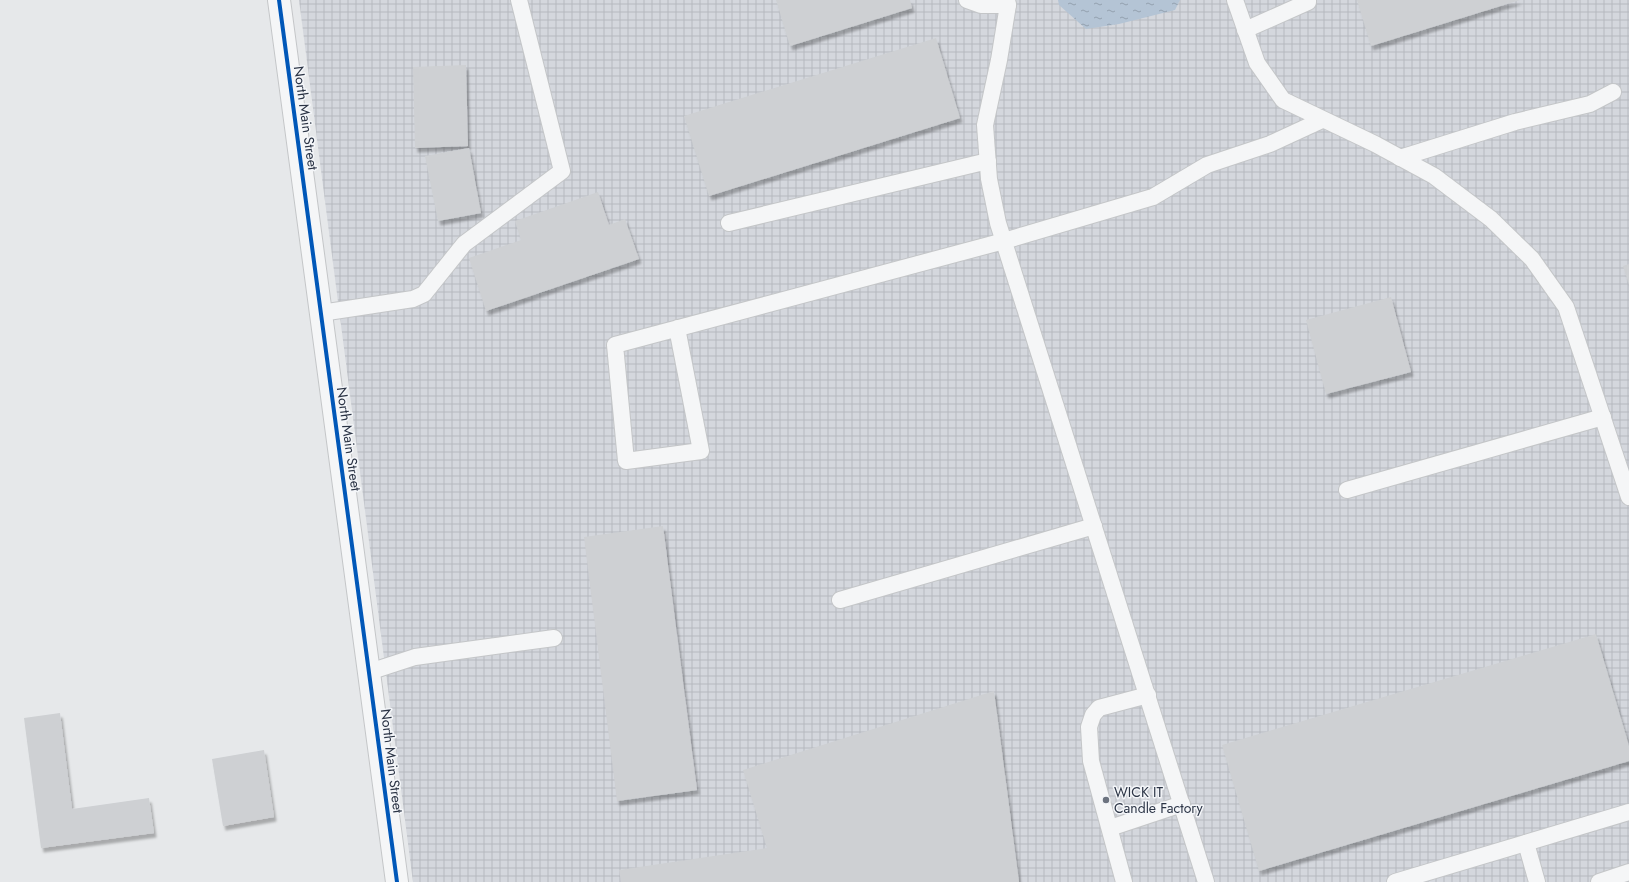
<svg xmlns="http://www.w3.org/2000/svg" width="1629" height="882" viewBox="0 0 1629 882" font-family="Jost,sans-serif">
<defs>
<pattern id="industrial-grid" width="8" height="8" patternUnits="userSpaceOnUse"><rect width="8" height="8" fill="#d4d7dd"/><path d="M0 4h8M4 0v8" fill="none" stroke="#b6b9bf"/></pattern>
<pattern id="water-ripples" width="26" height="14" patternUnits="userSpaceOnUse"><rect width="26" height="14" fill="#b4c4d5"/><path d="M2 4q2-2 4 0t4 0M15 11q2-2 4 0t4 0" fill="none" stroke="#93a0af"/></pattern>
<filter id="shadow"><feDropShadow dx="2.5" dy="4.5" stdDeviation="1" flood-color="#0004"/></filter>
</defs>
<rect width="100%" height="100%" fill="#e6e8ea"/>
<polygon fill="url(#industrial-grid)" points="299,0 1629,0 1629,882 413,882"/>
<polygon fill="url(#water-ripples)" points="1058,0 1180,0 1175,10 1119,24 1086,29 1059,5"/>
<g fill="#ced0d3" filter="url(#shadow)">
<polygon points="776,0 910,0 912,8 790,46"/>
<polygon points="1357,0 1520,0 1371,46"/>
<polygon points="936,38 960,118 709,196 684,116"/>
<polygon points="466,65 468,146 415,148 413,67"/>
<polygon points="469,148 481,213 438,221 425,156"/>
<polygon points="598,192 609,225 625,219 639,259 486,311 469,258 521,240 515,221"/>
<polygon points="1629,264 1629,285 1623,266"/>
<polygon points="1391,297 1411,372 1326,394 1306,320"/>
<polygon points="663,526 697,790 617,801 584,537"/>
<polygon points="1596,634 1629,746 1629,761 1259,871 1222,745"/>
<polygon points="994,691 1019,882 621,882 619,870 767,848 743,770"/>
<polygon points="60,713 72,809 149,798 154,833 41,848 24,718"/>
<polygon points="264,750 274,817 223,826 212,759"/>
</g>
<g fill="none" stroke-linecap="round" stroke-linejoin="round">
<g stroke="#c4c6c8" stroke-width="18">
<g id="lane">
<polyline points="967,0 981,5 1008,5"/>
<polyline points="1007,0 1008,5 999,60 985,125 989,179 998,223 1206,882"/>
<polyline points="1235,0 1257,63 1283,100 1375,144 1434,176 1491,219 1532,259 1566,307 1629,497"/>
<polyline points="1245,30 1308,2 1308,0"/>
<polyline points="1400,158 1515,122 1590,104 1613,92"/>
<polyline points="729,223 988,161"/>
<polyline points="321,313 413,299 424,294 464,244 562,171 519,0"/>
<polyline points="677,328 701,451 626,461 615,345 1004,241 1153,197 1207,165 1270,144 1322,120"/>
<polyline points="1347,490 1603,417"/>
<polyline points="840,600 1094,526"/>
<polyline points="369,672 415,657 554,638"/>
<polyline points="1110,828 1182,804"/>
<polyline points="1526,843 1537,882"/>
<polyline points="1124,882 1091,761 1089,727 1093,715 1099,708 1148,695"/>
<polyline points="1395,882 1629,812"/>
<polyline points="1599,882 1629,872"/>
</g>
</g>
<g stroke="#c4c6c8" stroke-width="24">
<polyline id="street" points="279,0 397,882"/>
</g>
<use href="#lane" stroke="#f5f6f7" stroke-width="16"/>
<use href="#street" stroke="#f5f6f7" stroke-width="22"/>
<g stroke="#f4f6f9" stroke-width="6">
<polyline id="cycleway" points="279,0 397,882"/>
</g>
<use href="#cycleway" stroke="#0057b8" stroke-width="4"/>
</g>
<circle fill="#6c737f" stroke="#f4f6f9" stroke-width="1.5" cx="1106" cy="800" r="4"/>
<g text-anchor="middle" stroke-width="3" stroke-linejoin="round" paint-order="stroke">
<g font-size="14" fill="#2b3445" stroke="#f4f6f9">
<text transform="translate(306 118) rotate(82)" y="5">North Main Street</text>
<text transform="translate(349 439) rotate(82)" y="5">North Main Street</text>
<text transform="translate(392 761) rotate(83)" y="5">North Main Street</text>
</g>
<g font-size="14" fill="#2b3445" stroke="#f4f6f9" text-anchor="start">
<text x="1114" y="797">WICK IT<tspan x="1114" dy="16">Candle Factory</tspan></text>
</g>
</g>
</svg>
